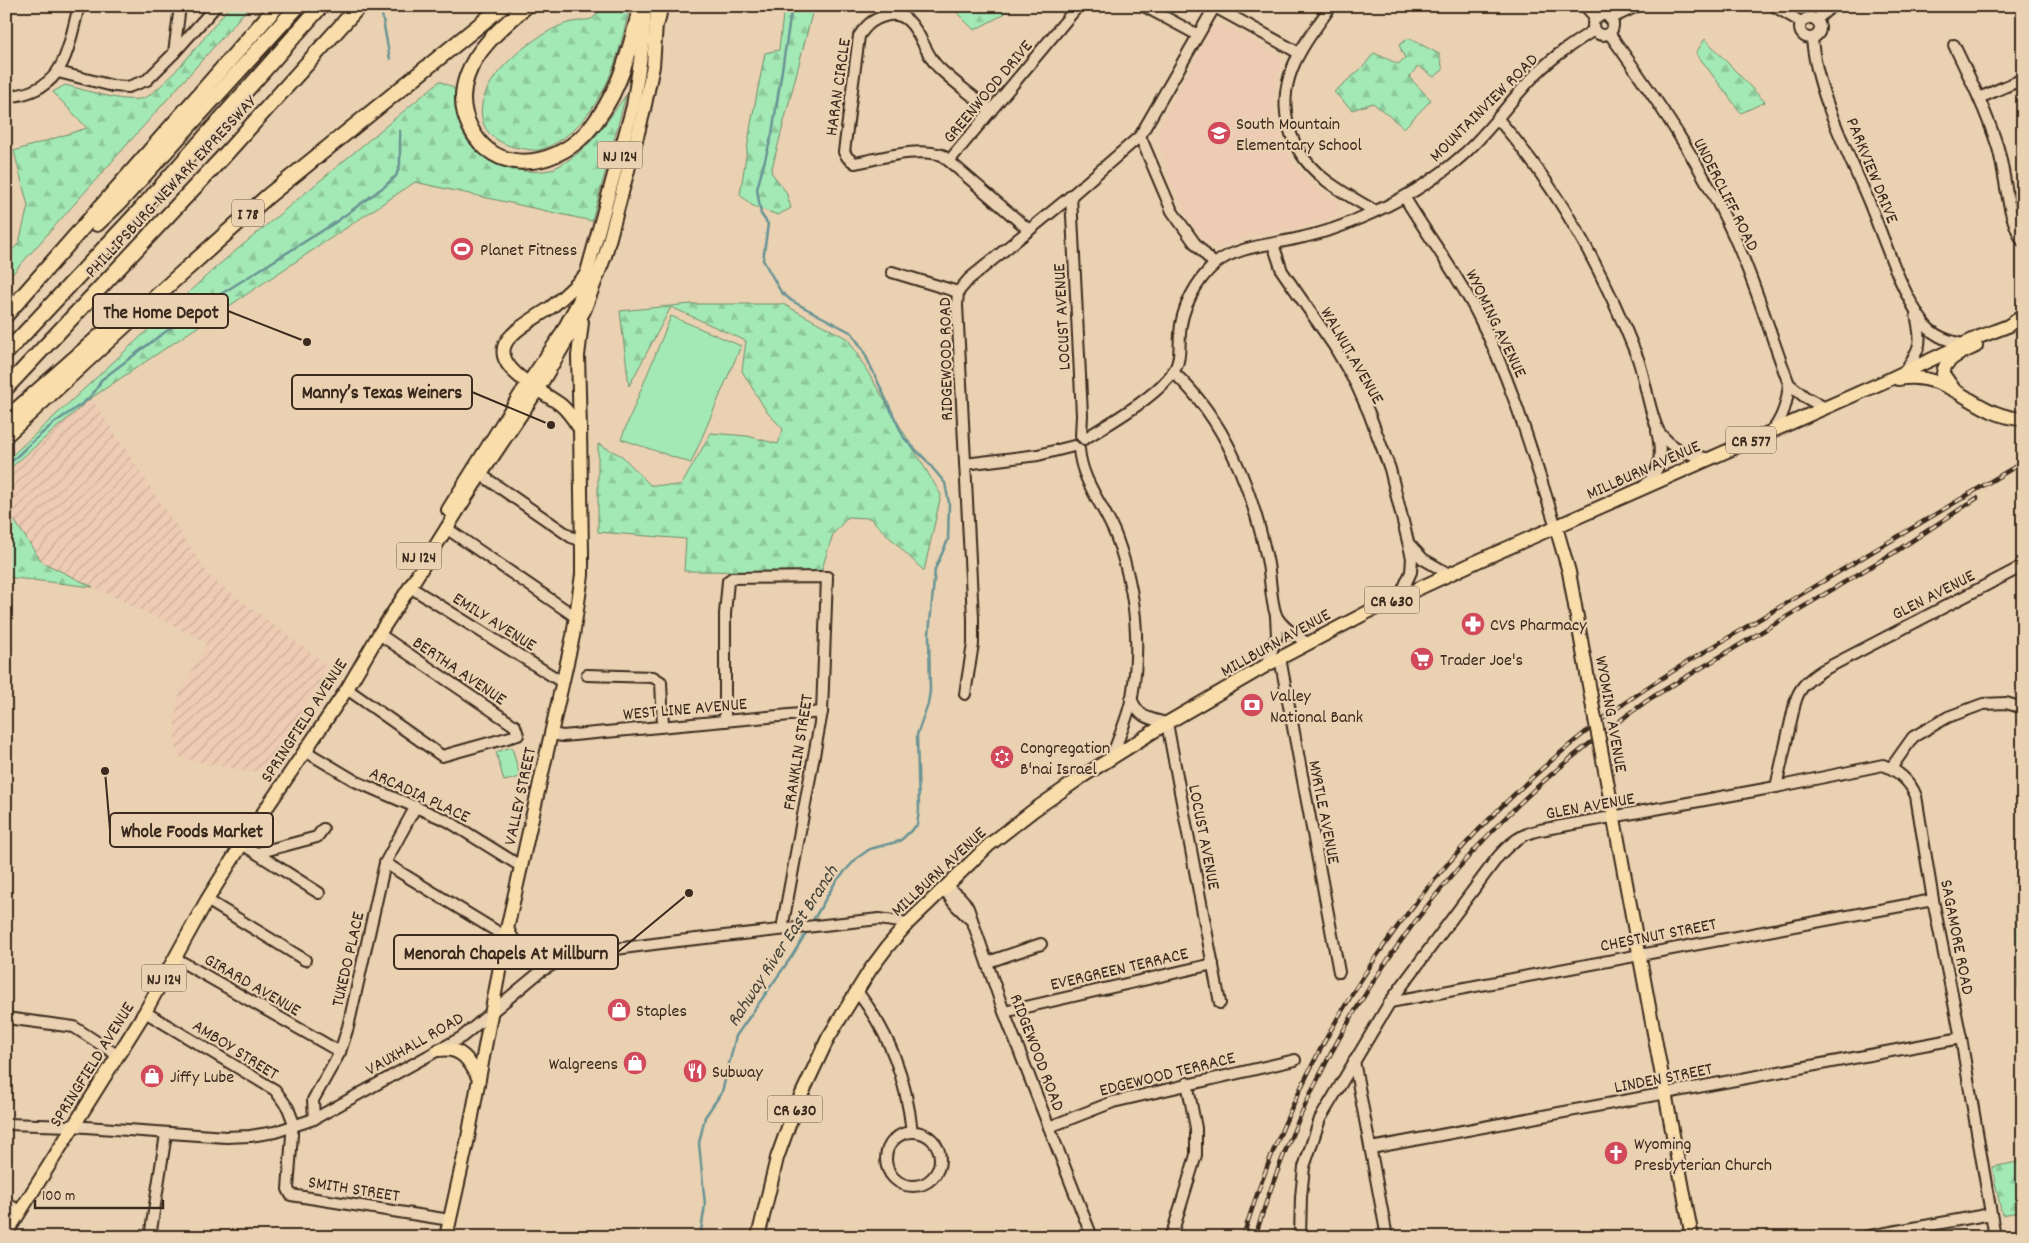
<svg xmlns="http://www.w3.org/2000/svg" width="2029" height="1243" viewBox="0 0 2029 1243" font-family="Dekko,sans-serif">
<defs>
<pattern id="industrial-furrows" width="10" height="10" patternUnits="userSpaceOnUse" patternTransform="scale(1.25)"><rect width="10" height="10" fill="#eecbb3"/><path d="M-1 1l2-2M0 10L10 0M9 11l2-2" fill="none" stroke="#cdae9a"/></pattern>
<pattern id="forest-firs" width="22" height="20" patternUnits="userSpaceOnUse" patternTransform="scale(1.25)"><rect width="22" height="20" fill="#a3e9b5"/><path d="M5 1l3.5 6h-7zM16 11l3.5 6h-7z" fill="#8dc89b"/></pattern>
</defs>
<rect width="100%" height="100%" fill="#e9d1b1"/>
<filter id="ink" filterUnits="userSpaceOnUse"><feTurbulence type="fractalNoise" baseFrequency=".02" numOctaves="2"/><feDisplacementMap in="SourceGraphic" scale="10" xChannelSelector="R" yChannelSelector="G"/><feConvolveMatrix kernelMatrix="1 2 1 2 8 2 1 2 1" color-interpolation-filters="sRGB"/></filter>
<g filter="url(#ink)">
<polygon fill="#eecbb3" points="1221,24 1227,26 1280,56 1282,60 1275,90 1274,111 1277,128 1287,154 1295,166 1312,184 1337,202 1338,207 1334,216 1327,220 1293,229 1251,234 1223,246 1216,246 1202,238 1186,214 1169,178 1161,148 1159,129 1210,30"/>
<polygon fill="url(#industrial-furrows)" points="91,398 210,577 328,666 287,740 269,766 250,772 181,758 175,746 175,714 179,696 207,642 42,562 6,508 6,472"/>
<g fill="#a3e9b5" stroke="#6f8a6a">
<polygon points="671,316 741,346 691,463 621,439"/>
<polygon points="512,747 520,777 504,781 496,752"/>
</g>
<g fill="url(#forest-firs)" stroke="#6f8a6a">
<path d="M230,6H250L6,281V257L19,243L28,206L14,151L87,128L53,92L65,85C87,90 118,102 140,99C159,98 215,24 230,6Z"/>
<path d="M601,6H630C619,54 609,97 572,131C563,139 551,147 539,150C534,151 526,149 520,148C507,147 489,138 484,125C468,85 531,37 562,25C572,21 582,21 592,19L601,10Z"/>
<polygon points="784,6 814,6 771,172 786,192 791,208 778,215 753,206 740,195 751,124 765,53 779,50"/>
<polygon points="956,6 1011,6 1001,16 974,30 958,14"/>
<polygon points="1409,38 1439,54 1443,70 1434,77 1418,66 1409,77 1431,100 1404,128 1373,103 1352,110 1334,92 1363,67 1374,53 1398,64 1405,58 1399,45"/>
<polygon points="1705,39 1765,102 1741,113 1696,53"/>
<path d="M440,81L454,88C456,104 457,123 465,137C481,164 520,176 550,170C557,168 565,162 570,159C594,144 610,117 626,95L592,221L415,182L91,398L6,472V461L215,268Z"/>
<polygon points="691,304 783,304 848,339 941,495 924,571 870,518 848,517 833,534 821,572 684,571 686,539 598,532 598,444 622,456 650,485 681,486 711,433 747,436 778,444 783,429 767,412 742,371 746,341 671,307 629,386 620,311"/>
<polygon points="6,508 42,562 93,587 6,577"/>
<polygon points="2014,882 2023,891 2023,989 2018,989"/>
<polygon points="2023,1161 2023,1211 2002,1215 1992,1167"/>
</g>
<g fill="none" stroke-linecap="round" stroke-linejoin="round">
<g stroke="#699394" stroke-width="2.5">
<polyline points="792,6 772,134 757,189 761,214 768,224 763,260 781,292 792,301 852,333 863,350 904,438 925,459 945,483 949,503 948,540 935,569 929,634 930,691 928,704 917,735 919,810 917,825 900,841 870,849 857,858 836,881 811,924"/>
<polyline points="381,9 390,59"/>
<path d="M6,467C21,452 36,438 53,424C70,410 93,402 101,380L158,337L221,294L333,224L385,186L396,176L400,165V131"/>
<polyline points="700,1237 705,1205 699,1143 705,1117 722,1092 736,1036 792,956 807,931"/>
</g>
<g stroke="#3b2a1e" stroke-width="14">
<g id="minor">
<polyline points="1144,6 1198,35"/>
<path d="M1331,6C1304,45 1275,78 1289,128C1295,148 1307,165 1323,178C1339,191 1358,201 1375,211"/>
<polyline points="1585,6 1596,18"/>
<polyline points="1774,6 1801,22"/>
<polyline points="1215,7 1299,53"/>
<circle cx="1603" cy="25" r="10"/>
<circle cx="1810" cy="28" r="10"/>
<polyline points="1610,19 1637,6"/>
<polyline points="1816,20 1832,6"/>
<path d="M1609,33C1658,101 1706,171 1739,248C1758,292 1772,339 1789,384L1805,397L1825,408"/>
<path d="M1812,38C1816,92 1848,152 1869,202C1884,239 1902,295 1926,326C1936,337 1949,341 1963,344"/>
<path d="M1954,45C1970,78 1987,113 1998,148C2007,180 2006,213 2023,242"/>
<polyline points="174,53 216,6"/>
<polyline points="58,72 113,86 128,87 147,80 174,53 180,6"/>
<path d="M6,97C65,91 66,55 79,6"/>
<polyline points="1979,98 2023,79"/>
<path d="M991,111C974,96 954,83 938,67C921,51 917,7 885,16C871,20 866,26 859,36L844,152L848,158L855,163C882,158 915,147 942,155L1029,230"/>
<path d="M1498,119C1560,190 1603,271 1638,359C1646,382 1649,412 1659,432C1673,451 1689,454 1710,459"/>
<polyline points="1140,136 1172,211 1194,242 1214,264"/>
<polyline points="949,161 1078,6"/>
<polyline points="1071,196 1082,415 1081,436"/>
<path d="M1405,198C1429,238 1458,275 1479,317C1513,384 1533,456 1556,527"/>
<polyline points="1273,244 1282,271 1334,346 1356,384 1369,413 1390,469 1412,558 1411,572 1400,596"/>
<polyline points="892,272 958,292"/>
<path d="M1905,371C1922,346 1922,343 1916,314"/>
<path d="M1173,372C1226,420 1252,490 1267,559C1271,576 1270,599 1276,615C1281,627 1297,636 1307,643"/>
<path d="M1773,430C1784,415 1787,402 1789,384"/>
<path d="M1084,439C1110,423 1162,394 1176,367C1181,357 1179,345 1180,334C1181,309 1196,281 1215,264C1235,246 1278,244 1304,237C1322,233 1341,227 1358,219C1397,203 1432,183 1464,154C1491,130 1511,99 1537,73C1554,56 1574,43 1594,30"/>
<path d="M1079,449C1082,483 1104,505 1116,536C1135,587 1141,643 1132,697C1128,718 1118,739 1111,759"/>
<polyline points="965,464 1038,455 1074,446"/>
<polyline points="480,474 571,537 582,541"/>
<path d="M1644,486C1662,472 1662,452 1657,431"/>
<polyline points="446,528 576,617"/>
<polyline points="1410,545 1423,559 1449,574"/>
<polyline points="410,587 562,682"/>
<polyline points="1280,658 1339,972"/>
<polyline points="1267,665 1277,635 1276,616"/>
<polyline points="587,675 653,677 661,682 663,726"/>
<polyline points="347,689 442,756 518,735 515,726 379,634"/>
<polyline points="965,694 973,644 973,618 957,305 958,292 969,279 1071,196 1140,136 1215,6"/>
<path d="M1131,699C1140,718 1147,718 1167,723L1220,1003"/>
<polyline points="725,721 725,614 728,581 732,578 827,577 822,712 782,929"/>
<polyline points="551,734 563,736 822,712"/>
<polyline points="305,751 357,782 448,821 522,867"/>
<polyline points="1891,768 1913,737 1948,717 1983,704 2006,703 2023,708"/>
<path d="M1776,787L1795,703C1799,687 1809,679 1823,670L2023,566"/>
<polyline points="242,844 319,893"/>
<polyline points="257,853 317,837 323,829"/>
<polyline points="385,863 506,937"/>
<path d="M945,887C956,893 962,897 968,908L1004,1012L1092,1237"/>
<path d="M945,887C952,905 959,908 972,921"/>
<polyline points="207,900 305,960"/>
<polyline points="175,958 340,1052"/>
<polyline points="988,962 1041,944"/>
<path d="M857,991C890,1035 906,1077 912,1132"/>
<polyline points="1390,1002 1933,900"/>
<polyline points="145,1012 275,1090 288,1108 293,1121 288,1189 291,1195 450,1220"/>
<polyline points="1004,1012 1213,964"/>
<polyline points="6,1018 74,1027 117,1055"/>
<polyline points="1354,1061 1387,1237"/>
<polyline points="314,1119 313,1100 340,1052 348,1027 385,863 416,806"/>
<polyline points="6,1124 72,1126 226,1137 250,1136 275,1132 314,1119 462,1037 541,971 570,955 669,942 879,919 908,923"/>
<polyline points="1049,1127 1113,1102 1295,1060"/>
<circle cx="913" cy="1159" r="27"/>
<polyline points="1371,1148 1961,1038"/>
<polyline points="6,1203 20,1211"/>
<polyline points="150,1237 166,1134"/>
<polyline points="1169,1237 1173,1231 1196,1155 1196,1128 1187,1083"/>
<path d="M1300,1237L1301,1197L1304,1167L1320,1119L1390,1002L1497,858C1510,843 1521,834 1540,830L1776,787L1883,765C1897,770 1910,781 1916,796L1933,900L1961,1038L1995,1237"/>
<polyline points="1864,1237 1991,1214"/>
</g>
</g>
<g stroke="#3b2a1e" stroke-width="16">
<g id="major">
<path d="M1898,379C1950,369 1974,417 2023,419"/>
<path d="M1953,388L1943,374C1943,359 1964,352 1976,346"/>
<polyline points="580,429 578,356 582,322"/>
<polyline points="448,510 520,395 559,338 579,301 633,106 643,43 645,6"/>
<polyline points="1556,527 1569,572 1595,719"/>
<polyline points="1601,749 1692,1237"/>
<path d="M507,929C521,961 540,954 570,955"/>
<path d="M439,1050C461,1046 470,1061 479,1079"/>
<polyline points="6,1234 145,1012 207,900 242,844 347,689 379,634 410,587 473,486 538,389 584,311 605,256 643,114 653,66 657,10"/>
<path d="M446,1237L467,1143L507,929L573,636L582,575V552L580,429C574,420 569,412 561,405C543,391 481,364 512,335C523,324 537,317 550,308C563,298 575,286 587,274"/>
<polyline points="758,1237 777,1158 794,1111 828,1038 870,970 888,946 908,923 989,845 1034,810 1083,776 1167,723 1267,665 1370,611 1478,561 1888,380 1979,337 2008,326 2023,316"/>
</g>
</g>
<g stroke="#3b2a1e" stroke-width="18">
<g id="highway">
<path d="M526,6C504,26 477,47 467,76C461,93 462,111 470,127C494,176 552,168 585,134C619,98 629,52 641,6"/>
<polyline points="658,19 660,6"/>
<polyline points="97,224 118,204 298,6"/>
<polyline points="6,315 277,6"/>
<polyline points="6,353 141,209 321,6"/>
<polyline points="6,388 222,158 359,6"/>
<polyline points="6,419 109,328"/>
<polyline points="6,435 173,281 268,196 503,6"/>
</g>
</g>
<use href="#minor" stroke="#e9d1b1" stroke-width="10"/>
<use href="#major" stroke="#f9deab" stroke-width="12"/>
<use href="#highway" stroke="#f9deab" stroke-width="14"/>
<g stroke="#3b2a1e" stroke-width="4.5">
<g id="rail">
<path d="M1243,1237C1309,1022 1430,849 1609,714C1658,678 1711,648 1763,617C1849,565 1936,514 2023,462"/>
<path d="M1255,1237C1305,1072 1395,925 1518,805C1559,765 1605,731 1651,698L1895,552L1977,498"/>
</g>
</g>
<use href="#rail" stroke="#e9d1b1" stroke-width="2.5" stroke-dasharray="8" stroke-linecap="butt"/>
<g stroke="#3b2a1e" stroke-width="16" stroke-linecap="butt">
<polyline id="major-bridge" points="1595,719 1601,749"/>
</g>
<use href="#major-bridge" stroke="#f9deab" stroke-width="12"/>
</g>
</g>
<defs>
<g id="school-disc" transform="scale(1.25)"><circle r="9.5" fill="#d1495b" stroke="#e9d1b1"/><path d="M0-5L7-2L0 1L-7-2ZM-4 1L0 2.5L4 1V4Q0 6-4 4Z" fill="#fff"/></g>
<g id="stadium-disc" transform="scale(1.25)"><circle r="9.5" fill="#d1495b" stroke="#e9d1b1"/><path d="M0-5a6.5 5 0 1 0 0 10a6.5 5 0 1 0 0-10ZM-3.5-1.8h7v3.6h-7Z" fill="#fff"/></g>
<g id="pharmacy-disc" transform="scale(1.25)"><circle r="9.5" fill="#d1495b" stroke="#e9d1b1"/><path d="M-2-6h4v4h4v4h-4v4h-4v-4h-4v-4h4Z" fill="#fff"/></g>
<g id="supermarket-disc" transform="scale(1.25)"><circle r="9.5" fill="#d1495b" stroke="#e9d1b1"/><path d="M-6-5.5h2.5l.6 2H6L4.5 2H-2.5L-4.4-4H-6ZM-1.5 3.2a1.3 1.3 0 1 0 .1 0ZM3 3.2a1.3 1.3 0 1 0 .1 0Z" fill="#fff"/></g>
<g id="bank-disc" transform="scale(1.25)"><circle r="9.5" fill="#d1495b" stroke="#e9d1b1"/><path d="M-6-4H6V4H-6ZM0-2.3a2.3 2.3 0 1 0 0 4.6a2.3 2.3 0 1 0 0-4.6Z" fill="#fff"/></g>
<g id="synagogue-disc" transform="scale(1.25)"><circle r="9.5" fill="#d1495b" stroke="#e9d1b1"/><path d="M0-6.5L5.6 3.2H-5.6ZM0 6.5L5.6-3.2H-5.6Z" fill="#fff"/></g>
<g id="shop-disc" transform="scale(1.25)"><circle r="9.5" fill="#d1495b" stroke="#e9d1b1"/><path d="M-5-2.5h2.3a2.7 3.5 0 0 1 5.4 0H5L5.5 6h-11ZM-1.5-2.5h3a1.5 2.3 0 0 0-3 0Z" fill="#fff"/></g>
<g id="restaurant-disc" transform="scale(1.25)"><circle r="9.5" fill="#d1495b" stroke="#e9d1b1"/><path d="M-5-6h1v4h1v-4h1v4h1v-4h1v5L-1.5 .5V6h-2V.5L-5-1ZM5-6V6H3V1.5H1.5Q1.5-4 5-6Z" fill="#fff"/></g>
<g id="church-disc" transform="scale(1.25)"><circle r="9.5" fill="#d1495b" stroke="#e9d1b1"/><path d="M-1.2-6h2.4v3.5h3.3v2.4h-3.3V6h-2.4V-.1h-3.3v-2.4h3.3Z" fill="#fff"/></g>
</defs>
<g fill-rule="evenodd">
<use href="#school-disc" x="1219" y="133"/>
<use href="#stadium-disc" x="462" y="249"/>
<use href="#pharmacy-disc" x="1473" y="624"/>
<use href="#supermarket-disc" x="1422" y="659"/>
<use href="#bank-disc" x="1252" y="705"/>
<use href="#synagogue-disc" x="1002" y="757"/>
<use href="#shop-disc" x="619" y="1010"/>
<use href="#shop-disc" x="635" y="1063"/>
<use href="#restaurant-disc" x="695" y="1071"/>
<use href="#shop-disc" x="152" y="1076"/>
<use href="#church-disc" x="1616" y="1153"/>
</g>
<g text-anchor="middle" stroke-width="4.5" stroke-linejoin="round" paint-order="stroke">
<g fill="#e9d1b1" stroke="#6f5c4a" stroke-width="1">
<rect x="597.5" y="141.5" width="45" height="27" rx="4"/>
<rect x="232" y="199.5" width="32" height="27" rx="4"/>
<rect x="1726" y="426.5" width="50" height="27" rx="4"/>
<rect x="396.5" y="542.5" width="45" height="27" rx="4"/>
<rect x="1364.5" y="586.5" width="55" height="27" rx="4"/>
<rect x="141.5" y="964.5" width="45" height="27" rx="4"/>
<rect x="767.5" y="1095.5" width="55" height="27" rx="4"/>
</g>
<g font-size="16" font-weight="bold" fill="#3b2a1e">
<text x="620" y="161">NJ 124</text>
<text x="248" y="219">I 78</text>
<text x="1751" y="446">CR 577</text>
<text x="419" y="562">NJ 124</text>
<text x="1392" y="606">CR 630</text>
<text x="164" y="984">NJ 124</text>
<text x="795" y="1115">CR 630</text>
</g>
<g font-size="18" fill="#3b2a1e" stroke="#e9d1b1">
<text transform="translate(837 87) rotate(-82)" y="6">HARAN CIRCLE</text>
<text transform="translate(987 91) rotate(-50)" y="6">GREENWOOD DRIVE</text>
<text transform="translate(1483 107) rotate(-45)" y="6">MOUNTAINVIEW ROAD</text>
<text transform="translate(1873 170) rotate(68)" y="6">PARKVIEW DRIVE</text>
<text transform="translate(170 186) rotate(-47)" y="6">PHILLIPSBURG-NEWARK EXPRESSWAY</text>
<text transform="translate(1727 194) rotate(63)" y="6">UNDERCLIFF ROAD</text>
<text transform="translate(1061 317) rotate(-93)" y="6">LOCUST AVENUE</text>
<text transform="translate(1497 323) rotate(64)" y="6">WYOMING AVENUE</text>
<text transform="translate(1353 355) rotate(60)" y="6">WALNUT AVENUE</text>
<text transform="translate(945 359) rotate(-91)" y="6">RIDGEWOOD ROAD</text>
<text transform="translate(1643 469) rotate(-24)" y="6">MILLBURN AVENUE</text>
<text transform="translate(1933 594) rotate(-27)" y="6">GLEN AVENUE</text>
<text transform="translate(495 621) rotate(32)" y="6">EMILY AVENUE</text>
<text transform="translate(1275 642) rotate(-29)" y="6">MILLBURN AVENUE</text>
<text transform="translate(460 670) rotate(34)" y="6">BERTHA AVENUE</text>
<text transform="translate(685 708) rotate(-5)" y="6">WEST LINE AVENUE</text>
<text transform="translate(1612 714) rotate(80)" y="6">WYOMING AVENUE</text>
<text transform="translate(303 720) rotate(-57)" y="6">SPRINGFIELD AVENUE</text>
<text transform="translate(797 752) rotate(-81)" y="6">FRANKLIN STREET</text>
<text transform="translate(420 794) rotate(25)" y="6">ARCADIA PLACE</text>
<text transform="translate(519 796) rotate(-78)" y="6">VALLEY STREET</text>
<text transform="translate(1590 805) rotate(-10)" y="6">GLEN AVENUE</text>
<text transform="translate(1325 812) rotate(79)" y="6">MYRTLE AVENUE</text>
<text transform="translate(1205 837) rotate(79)" y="6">LOCUST AVENUE</text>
<text transform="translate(938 871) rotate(-43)" y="6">MILLBURN AVENUE</text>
<text transform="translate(1658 934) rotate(-11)" y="6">CHESTNUT STREET</text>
<text transform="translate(1958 937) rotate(79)" y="6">SAGAMORE ROAD</text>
<text transform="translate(347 959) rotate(-77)" y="6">TUXEDO PLACE</text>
<text transform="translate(1119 968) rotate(-13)" y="6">EVERGREEN TERRACE</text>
<text transform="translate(253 984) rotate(30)" y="6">GIRARD AVENUE</text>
<text transform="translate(414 1043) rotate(-30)" y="6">VAUXHALL ROAD</text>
<text transform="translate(236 1049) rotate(32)" y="6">AMBOY STREET</text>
<text transform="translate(1038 1052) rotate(69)" y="6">RIDGEWOOD ROAD</text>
<text transform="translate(91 1064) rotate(-58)" y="6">SPRINGFIELD AVENUE</text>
<text transform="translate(1167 1073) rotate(-14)" y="6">EDGEWOOD TERRACE</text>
<text transform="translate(1663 1077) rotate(-11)" y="6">LINDEN STREET</text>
<text transform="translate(354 1188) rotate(9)" y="6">SMITH STREET</text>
</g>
<g font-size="18" fill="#3b2a1e" stroke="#e9d1b1" text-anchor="start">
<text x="1236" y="129">South Mountain<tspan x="1236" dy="21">Elementary School</tspan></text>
<text x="480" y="255">Planet Fitness</text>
<text x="1490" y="630">CVS Pharmacy</text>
<text x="1440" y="665">Trader Joe's</text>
<text x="1270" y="701">Valley<tspan x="1270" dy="21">National Bank</tspan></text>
<text x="1020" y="753">Congregation<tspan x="1020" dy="21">B'nai Israel</tspan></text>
<text x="636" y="1016">Staples</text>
<text x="618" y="1069" text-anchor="end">Walgreens</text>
<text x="712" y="1077">Subway</text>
<text x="170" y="1082">Jiffy Lube</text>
<text x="1634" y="1149">Wyoming<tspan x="1634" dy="21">Presbyterian Church</tspan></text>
</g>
<g font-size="19" font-style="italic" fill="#47443b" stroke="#e9d1b1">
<text transform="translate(781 945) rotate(-57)" y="7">Rahway River East Branch</text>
</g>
</g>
<path fill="none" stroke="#3b2a1e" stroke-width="2" d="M307 342L228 311M551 425L472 392M105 771L110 830M689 893L618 952"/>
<g fill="#3b2a1e" stroke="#e9d1b1" stroke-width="2">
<circle cx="307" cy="342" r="5"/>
<circle cx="551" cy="425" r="5"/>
<circle cx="105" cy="771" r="5"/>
<circle cx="689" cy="893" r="5"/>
</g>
<g fill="#e9d1b1" stroke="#3b2a1e" stroke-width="2">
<rect x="93" y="294" width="135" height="34" rx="5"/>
<rect x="292" y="375" width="180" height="34" rx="5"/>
<rect x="110" y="813" width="163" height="34" rx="5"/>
<rect x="394" y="935" width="224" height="34" rx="5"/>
</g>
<g font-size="19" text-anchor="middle" font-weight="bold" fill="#3b2a1e">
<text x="161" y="318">The Home Depot</text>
<text x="382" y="398">Manny’s Texas Weiners</text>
<text x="192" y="837">Whole Foods Market</text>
<text x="506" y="959">Menorah Chapels At Millburn</text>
</g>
<rect width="2029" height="1243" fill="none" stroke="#e9d1b1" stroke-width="25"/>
<rect x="12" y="12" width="2004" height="1218" fill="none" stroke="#3b2a1e" stroke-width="2" filter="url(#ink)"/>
<path d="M35 1200v8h128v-8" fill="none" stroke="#3b2a1e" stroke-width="2.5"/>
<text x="42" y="1200" font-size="15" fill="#3b2a1e" stroke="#e9d1b1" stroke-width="4" paint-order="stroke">100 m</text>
</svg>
